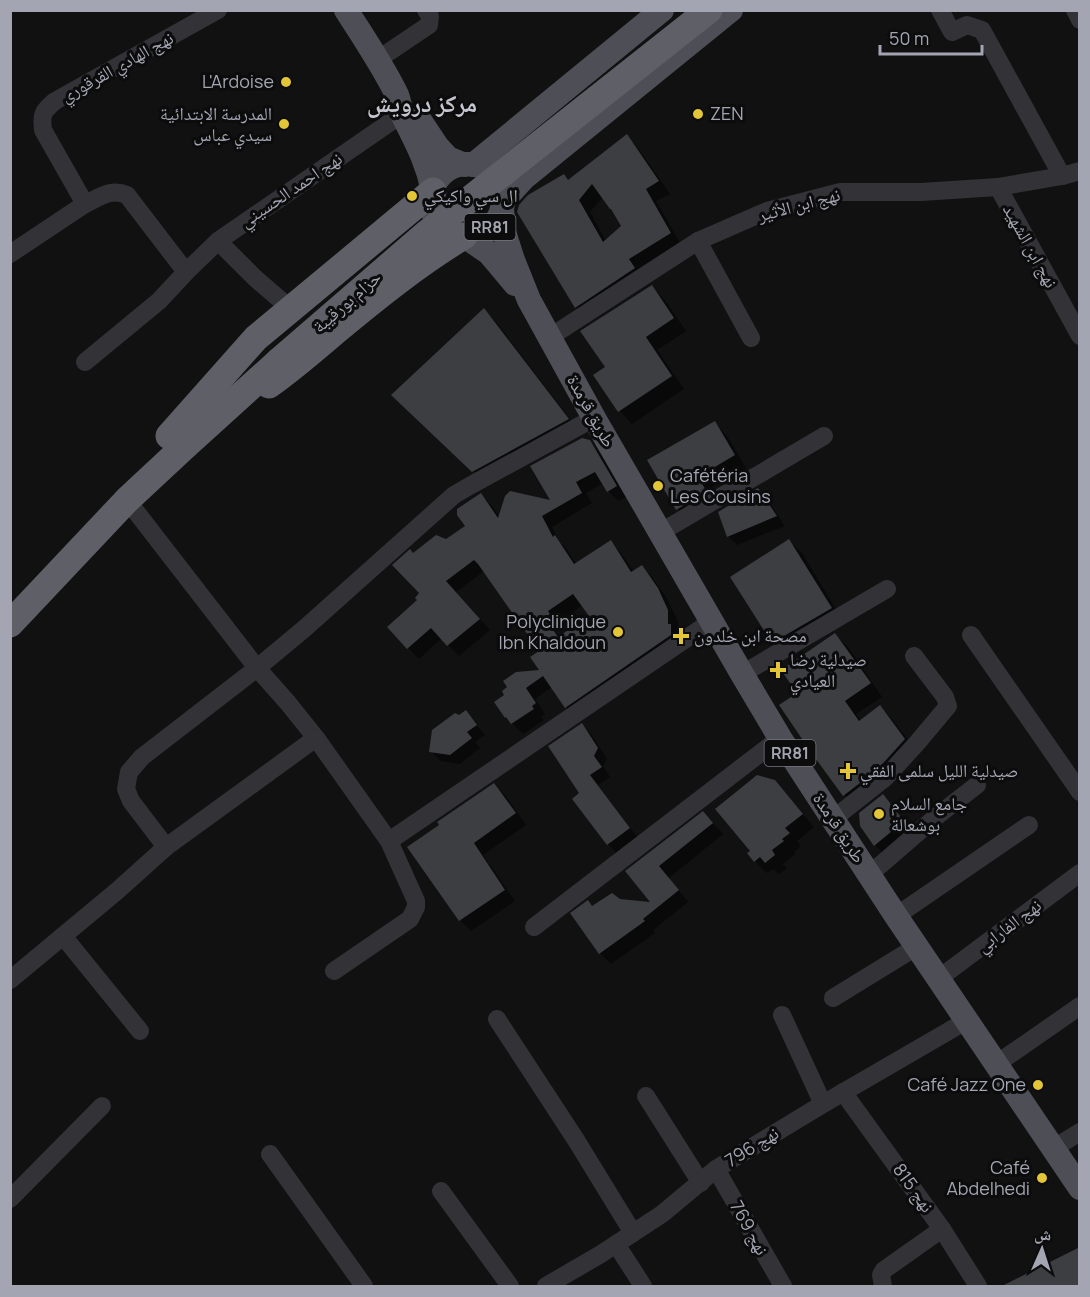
<svg xmlns="http://www.w3.org/2000/svg" width="1090" height="1297" viewBox="0 0 1090 1297" font-family="Manrope,'Noto Naskh Arabic',sans-serif">
<rect width="100%" height="100%" fill="#111112"/>
<g fill="#0007" fill-rule="evenodd">
<path d="M626,136L638,148L670,194L656,201L682,246L588,319L576,307L569,181ZM603,197L623,226L606,241L590,212Z"/>
<polygon points="651,286 664,299 686,331 657,350 684,389 632,424 620,411 595,375 607,367"/>
<polygon points="484,310 496,322 580,432 486,483 405,407"/>
<polygon points="715,423 727,436 746,468 709,489 718,505 690,521 678,509"/>
<path d="M589,441L600,452L626,497L619,501L608,491L603,483L586,493L592,503L552,527L559,541L566,548L576,564L611,542L621,553L634,572L642,567L652,577L668,600L678,622V633L681,636L577,717L566,707L552,687L535,699L545,714L541,717L544,720L523,734L506,717L496,702L541,672V651L484,571L456,592L490,630L459,656L442,638L419,659L389,627L419,601L422,594L413,555L447,540L467,527L481,495L492,506L500,518L553,502ZM583,605L591,616L560,638L554,629L560,625L557,622Z"/>
<polygon points="758,490 767,499 785,526 737,545 728,536"/>
<polygon points="789,541 802,553 843,621 786,655 774,642 732,578"/>
<polygon points="835,635 848,647 882,697 856,714 861,721 880,707 893,720 917,752 857,808 845,795 814,754 799,693"/>
<polygon points="466,712 485,735 475,742 480,748 460,764 440,761 431,751 459,717"/>
<polygon points="582,725 591,734 607,759 603,766 610,777 598,785 638,838 617,854 608,844 582,794"/>
<polygon points="774,781 787,795 814,827 797,841 801,846 794,852 795,854 783,864 787,868 779,874 773,869 767,873 755,861 752,851"/>
<polygon points="494,785 505,795 526,825 483,855 515,901 471,931 460,920 409,847"/>
<polygon points="883,796 892,805 912,831 884,854 875,845"/>
<polygon points="703,813 723,834 669,878 688,902 653,930 655,933 611,964 600,953 593,908 619,900 654,904 628,871"/>
</g>
<g fill="#3d3e42" fill-rule="evenodd">
<path d="M627,134L659,181L646,189L671,233L629,259L635,268L575,308L517,212L519,205L528,195L564,174L568,180ZM592,184L610,209H611L621,226L603,242L579,200Z"/>
<polygon points="652,285 674,318 646,337 672,376 618,412 593,375 605,367 580,331"/>
<polygon points="484,308 569,419 472,472 391,395"/>
<polygon points="715,421 735,455 698,477 707,492 676,510 647,460"/>
<path d="M582,438L590,440L617,486L607,492L595,472L576,482L582,493L542,516L553,537L555,535L574,564L611,540L631,572L642,565L658,588L668,610V624H671V635L565,708L543,676L526,688L536,703L532,706L534,709L511,724L506,717L505,718L494,702L504,695L502,691L507,687L503,681L516,672L539,670L530,657L539,651L478,564L474,560L446,581L480,619L447,646L431,628L407,649L387,627L417,600L415,598L419,593L392,565L410,549L413,553L436,535L446,539L465,526L457,515V509L481,493L498,518L505,496L510,491L550,500L530,466ZM573,594L589,616L558,637L545,618L550,614L548,611Z"/>
<polygon points="758,488 777,516 727,537 718,512"/>
<polygon points="789,539 832,608 772,643 730,577"/>
<polygon points="835,633 871,683 845,701 859,721 880,705 905,739 877,770 843,796 813,755 779,705 797,693 781,670"/>
<polygon points="466,710 477,725 467,732 472,738 450,755 429,752 432,730 455,713 459,715"/>
<polygon points="582,723 598,748 594,756 602,767 590,775 630,828 607,845 572,799 579,793 548,746"/>
<polygon points="757,775 775,780 803,814 785,828 790,833 782,839 784,841 772,850 775,855 765,863 760,857 754,862 747,853 750,851 715,809"/>
<polygon points="494,783 516,813 474,843 505,890 459,921 407,847 439,825 437,822"/>
<polygon points="883,794 904,821 874,846 860,826 859,813"/>
<polygon points="703,811 713,823 659,866 679,890 643,919 645,921 599,954 570,913 588,900 592,906 612,893 620,899 650,902 625,871"/>
<polygon points="1080,1247 1080,1287 1000,1287"/>
</g>
<g fill="none" stroke-linecap="round" stroke-linejoin="round">
<g stroke="#323237" stroke-width="18">
<polyline points="940,10 952,32 967,25 982,30 1062,176"/>
<polyline points="1075,10 1080,20"/>
<polyline points="377,60 429,25 430,16 426,10"/>
<polyline points="998,187 1080,336"/>
<polyline points="218,241 255,278 291,309"/>
<polyline points="698,241 751,338"/>
<polyline points="10,254 85,204"/>
<path d="M186,272L127,195C111,188 100,197 85,204L43,130C41,114 43,111 55,101L218,10"/>
<polyline points="550,337 698,241 767,211 840,192 921,192 998,187 1062,176 1080,171"/>
<polyline points="85,362 159,301 186,272 218,241 402,114"/>
<polyline points="127,500 257,668 288,703 316,738 166,847"/>
<polyline points="661,532 824,436"/>
<polyline points="971,635 1080,792"/>
<polyline points="742,674 887,589"/>
<polyline points="316,738 389,841 416,901 416,907 410,919 334,971"/>
<polyline points="833,819 885,778 917,743 948,706 945,697 914,656"/>
<polyline points="389,841 712,621"/>
<polyline points="870,874 937,816 977,785"/>
<polyline points="896,916 1029,825"/>
<polyline points="534,927 780,738"/>
<polyline points="63,936 140,1031"/>
<polyline points="938,979 1080,873"/>
<polyline points="10,980 117,891 166,847 131,801 126,789 129,772 142,757 257,668 304,629 454,495 473,484 594,418"/>
<polyline points="833,998 916,947"/>
<polyline points="782,1015 823,1104"/>
<polyline points="497,1019 576,1140 633,1233"/>
<polyline points="995,1065 1080,1006"/>
<polyline points="843,1092 942,1229 978,1286"/>
<polyline points="646,1096 701,1183"/>
<polyline points="1054,1148 1080,1132"/>
<polyline points="270,1154 364,1286"/>
<polyline points="716,1169 783,1286"/>
<polyline points="441,1191 510,1286"/>
<polyline points="10,1199 102,1106"/>
<polyline points="616,1244 643,1286"/>
<polyline points="546,1286 601,1254 662,1214 716,1169 823,1104 966,1021"/>
<polyline points="883,1286 881,1275 884,1270 942,1229"/>
</g>
<g stroke="#4e4f56" stroke-width="24">
<path d="M346,10C364,38 383,66 397,95C400,102 400,110 404,118C417,144 427,162 433,191"/>
<polyline points="419,119 437,146 448,158 465,165"/>
<circle cx="467" cy="200" r="36"/>
<polyline points="473,165 662,10"/>
<polyline points="503,201 524,178 731,10"/>
<polyline points="502,209 504,232 513,260 529,300 594,418 742,674 780,738 896,916 1080,1188"/>
<polyline points="464,236 489,253 515,284"/>
</g>
<g stroke="#5f5f67" stroke-width="27">
<path d="M269,385C293,368 315,349 337,330C378,296 419,263 464,236"/>
<polyline points="169,436 256,338 433,191"/>
<polyline points="10,624 127,500 185,446 279,361"/>
</g>
<polyline stroke="#5f5f67" stroke-width="27" points="279,361 427,233 709,10"/>
</g>
<g fill="#e3c538" stroke="#0c0c0d" stroke-width="2">
<circle cx="286" cy="82" r="6"/>
<circle cx="698" cy="114" r="6"/>
<circle cx="284" cy="124" r="6"/>
<circle cx="412" cy="196" r="6"/>
<circle cx="658" cy="486" r="6"/>
<circle cx="618" cy="632" r="6"/>
<path d="M678 627h6v6h6v6h-6v6h-6v-6h-6v-6h6z"/>
<path d="M775 661h6v6h6v6h-6v6h-6v-6h-6v-6h6z"/>
<path d="M845 762h6v6h6v6h-6v6h-6v-6h-6v-6h6z"/>
<circle cx="879" cy="814" r="6"/>
<circle cx="1038" cy="1085" r="6"/>
<circle cx="1042" cy="1178" r="6"/>
</g>
<g text-anchor="middle" stroke-width="6" stroke-linejoin="round" paint-order="stroke">
<g fill="#0c0c0d" stroke="#767780" stroke-width="1.5">
<rect x="464.5" y="214" width="51" height="26" rx="4.5"/>
<rect x="764.5" y="740" width="51" height="26" rx="4.5"/>
</g>
<g font-size="16" font-weight="bold" fill="#a3a5b2">
<text x="490" y="233">RR81</text>
<text x="790" y="759">RR81</text>
</g>
<g font-size="18" fill="#a3a5b2" stroke="#0c0c0d">
<text transform="translate(117 67) rotate(-29)" y="6">نهج الهادي القرقوري</text>
<text transform="translate(291 190) rotate(-34)" y="6">نهج احمد الحسيني</text>
<text transform="translate(799 205) rotate(-15)" y="6">نهج ابن الأثير</text>
<text transform="translate(1030 246) rotate(61)" y="6">نهج ابن الشهيد</text>
<text transform="translate(347 302) rotate(-41)" y="6">حزام بورقيبة</text>
<text transform="translate(591 411) rotate(61)" y="6">طريق قرمدة</text>
<text transform="translate(839 828) rotate(57)" y="6">طريق قرمدة</text>
<text transform="translate(1009 926) rotate(-37)" y="6">نهج الفارابي</text>
<text transform="translate(752 1147) rotate(-32)" y="6">نهج 796</text>
<text transform="translate(913 1188) rotate(54)" y="6">نهج 815</text>
<text transform="translate(749 1228) rotate(61)" y="6">نهج 769</text>
</g>
<g font-size="18" fill="#a3a5b2" stroke="#0c0c0d" text-anchor="start">
<text x="274" y="88" text-anchor="end">L'Ardoise</text>
<text x="272" y="120" text-anchor="end">المدرسة الابتدائية<tspan x="272" dy="21">سيدي عباس</tspan></text>
<text x="710" y="120">ZEN</text>
<text x="424" y="202">ال سي واكيكي</text>
<text x="670" y="482">Cafétéria<tspan x="670" dy="21">Les Cousins</tspan></text>
<text x="606" y="628" text-anchor="end">Polyclinique<tspan x="606" dy="21">Ibn Khaldoun</tspan></text>
<text x="694" y="642">مصحة ابن خلدون</text>
<text x="790" y="666">صيدلية رضا<tspan x="790" dy="21">العيادي</tspan></text>
<text x="860" y="777">صيدلية الليل سلمى الفقي</text>
<text x="891" y="810">جامع السلام<tspan x="891" dy="21">بوشعالة</tspan></text>
<text x="1026" y="1091" text-anchor="end">Café Jazz One</text>
<text x="1030" y="1174" text-anchor="end">Café<tspan x="1030" dy="21">Abdelhedi</tspan></text>
</g>
<g font-size="24" font-weight="bold" fill="#c4c5ce" stroke="#0c0c0d">
<text x="422" y="112">مركز درويش</text>
</g>
</g>
<rect width="1090" height="1297" fill="none" stroke="#a3a5b2" stroke-width="24"/>
<g transform="translate(1042 1249) rotate(3)" stroke="#0c0c0d" stroke-width="4.5" paint-order="stroke">
<path d="M0-4.5L10 22L0 15L-10 22Z" fill="#a3a5b2"/>
<text y="-9" font-size="16" font-weight="bold" text-anchor="middle" fill="#a3a5b2">ش</text>
</g>
<path d="M880 45v9h102v-9" fill="none" stroke="#a3a5b2" stroke-width="3"/>
<text x="889" y="45" font-size="18" fill="#a3a5b2" stroke="#0c0c0d" stroke-width="4.5" paint-order="stroke">50 m</text>
</svg>
